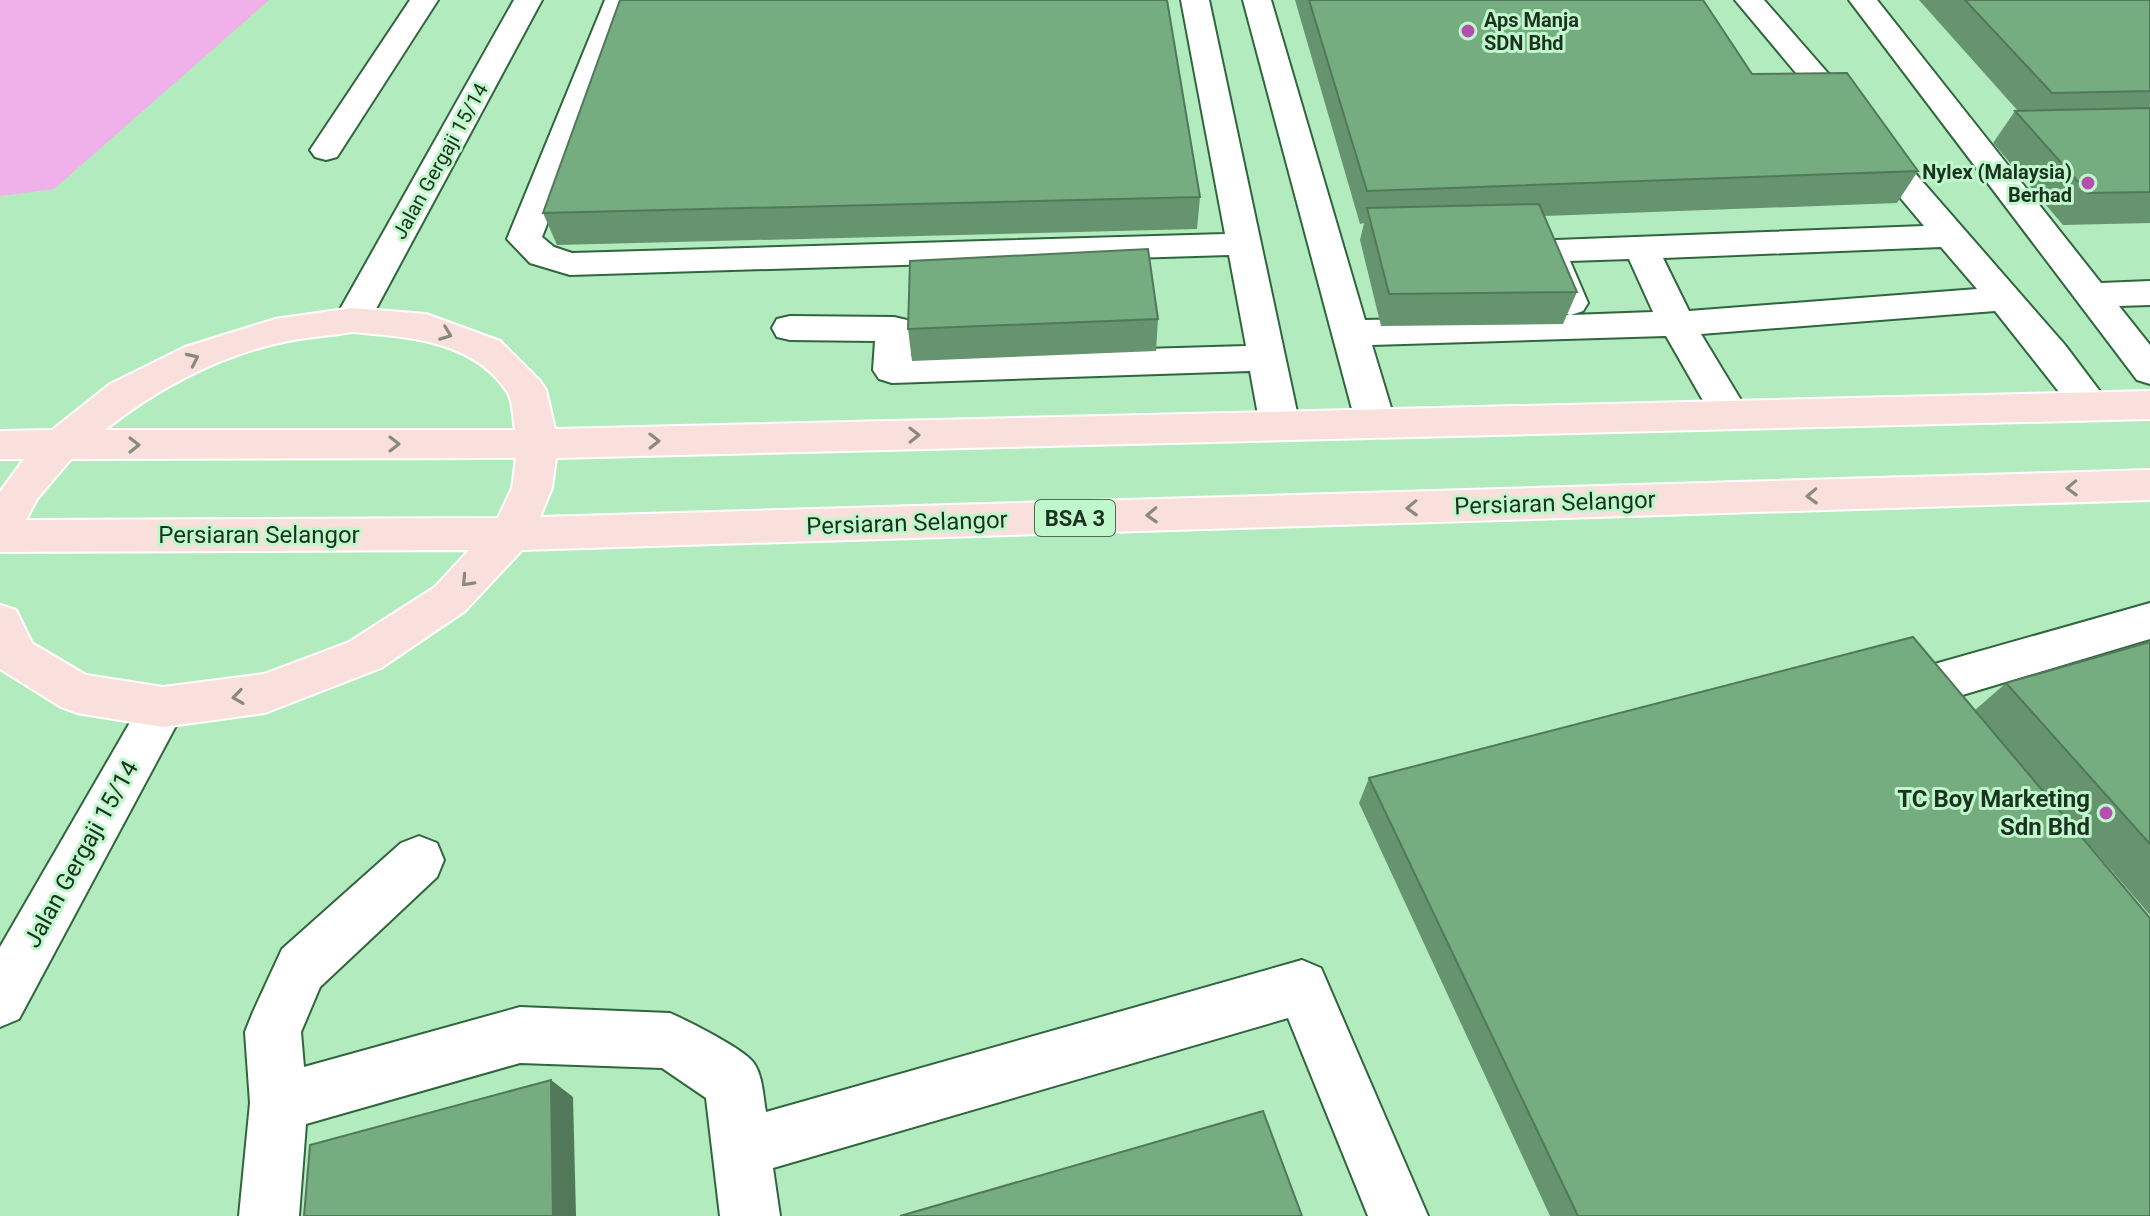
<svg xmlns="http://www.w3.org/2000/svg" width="2150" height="1216" viewBox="0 0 2150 1216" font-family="Roboto,sans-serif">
<rect width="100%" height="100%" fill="#b2ebbd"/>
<polygon fill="#f0b0e9" points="0,0 269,0 54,189 0,196"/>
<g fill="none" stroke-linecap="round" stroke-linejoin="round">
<g stroke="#30653e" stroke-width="4">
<g id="minor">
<polygon points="410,0 438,0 337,157 326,160 315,157 310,150"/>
<polygon points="514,0 542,0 370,320 365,329 352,332 339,329 334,320"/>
<polygon points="605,0 633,0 542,237 554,247 572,253 1225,234 1181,0 1209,0 1300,426 1294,436 1280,440 1266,436 1260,426 1250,371 892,383 879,379 873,370 875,341 790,340 777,337 772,328 777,319 790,316 894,317 907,320 912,329 911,356 1246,346 1229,255 570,275 530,263 507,239"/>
<path d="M1243,0H1271L1365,320L1570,315L1557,311L1534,257L1544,243L1556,240L1924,226L1735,0H1764L2065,345L2111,406L2106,416L2092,420L2078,416L1995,311L1701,334L1750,415L1745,425L1731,429L1717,425L1666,336L1372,345L1396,424L1390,434L1376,438L1362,434L1356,424ZM1941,247L1977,289L1689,311L1663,258ZM1629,259L1653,312L1571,315L1583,311L1588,303L1570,261Z"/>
<polygon points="1849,0 1877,0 2101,283 2150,281 2150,305 2119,306 2150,345 2150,384 2137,380"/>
<path d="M2150,603V639L1959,696L1967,712L1961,726C1927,738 1914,715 1901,687L1908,673L1924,667Z"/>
<polygon points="163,687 179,693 186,707 19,1019 0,1027 0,947 147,693"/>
<path d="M419,836L437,843L444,860L437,877L320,987L301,1032L304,1067L520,1007L670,1013C688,1021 742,1048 753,1062C763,1075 763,1097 766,1112L1302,960L1321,968L1428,1216H1368L1288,1018L773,1168L780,1216H720L706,1098L662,1068L520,1063L306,1124L299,1216H239L250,1103L245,1032L253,1012L282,949L401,843Z"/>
</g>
</g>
<g stroke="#fff" stroke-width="4">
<path id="major" d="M352,308L426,314L500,341L540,381L546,390L555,429L2150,391V419L556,458L552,488L540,517L2150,470V500L522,550L465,611L381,668L265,713L163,727L77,713L61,707L0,669V605L16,610L32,643L86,675L163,687L264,674L349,642L435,587L469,550L0,552V492L24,459H0V431L52,430L110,384L185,347L275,319ZM352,332C408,337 474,340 508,393C513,402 513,419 515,430H105C155,390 216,357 279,343C303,337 328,336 352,332ZM516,458L512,488L498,518L26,520L37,499L71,459Z"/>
</g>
<use href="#minor" fill="#fff" fill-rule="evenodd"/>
<use href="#major" fill="#f9e0dc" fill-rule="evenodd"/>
</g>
<g fill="#65946e">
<polygon points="1295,0 1703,0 1752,74 1918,171 1897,203 1544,216 1577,292 1563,324 1381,326 1360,240 1364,223 1360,224"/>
<polygon points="1919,0 2150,0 2150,223 2063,225 1993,143 2015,111 2018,111"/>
<polygon points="1200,197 1197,229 557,245 543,213"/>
<polygon points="1158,319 1156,351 912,361 908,329"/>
<polygon points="2150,642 2150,915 2041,789 2150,1216 1550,1216 1359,803 1369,778 1975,710 2006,683"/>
</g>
<polygon fill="#52785a" points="551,1080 573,1097 576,1216 553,1216"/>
<g fill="#75ac80" stroke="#52785a" stroke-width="2">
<polygon points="620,0 1167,0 1200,197 543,213"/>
<polygon points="1309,0 1703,0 1752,74 1847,73 1918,171 1367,191"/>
<polygon points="1965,0 2150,0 2150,91 2052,93"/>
<polygon points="2150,108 2150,192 2088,193 2015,111"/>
<polygon points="1539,204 1577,292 1389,294 1367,208"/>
<polygon points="1148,249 1158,319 908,329 910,261"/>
<polygon points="1913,637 2150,918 2150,1216 1578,1216 1369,778"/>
<polygon points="2150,642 2150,844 2006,683"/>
<polygon points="551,1080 553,1216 304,1216 310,1145"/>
<polygon points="1263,1111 1302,1216 900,1216"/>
</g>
<defs><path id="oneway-chevron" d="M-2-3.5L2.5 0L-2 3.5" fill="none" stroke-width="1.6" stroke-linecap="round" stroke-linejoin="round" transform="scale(2)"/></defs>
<g stroke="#8a897e">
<use href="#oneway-chevron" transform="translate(446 334) rotate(21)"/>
<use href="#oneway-chevron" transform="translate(193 359) rotate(-25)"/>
<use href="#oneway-chevron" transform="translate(914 435) rotate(-1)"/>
<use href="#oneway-chevron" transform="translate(654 441) rotate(-1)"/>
<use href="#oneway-chevron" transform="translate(394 444)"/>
<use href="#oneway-chevron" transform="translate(134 445)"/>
<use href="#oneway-chevron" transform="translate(2072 488) rotate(178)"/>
<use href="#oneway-chevron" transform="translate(1812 496) rotate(178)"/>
<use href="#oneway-chevron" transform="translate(1412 508) rotate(178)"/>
<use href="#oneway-chevron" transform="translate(1152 515) rotate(178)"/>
<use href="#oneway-chevron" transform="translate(467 581) rotate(133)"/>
<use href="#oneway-chevron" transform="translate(238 697) rotate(172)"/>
</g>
<g fill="#b64db0" stroke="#bff8ca" stroke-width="3">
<circle cx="1468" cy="31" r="8"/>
<circle cx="2088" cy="183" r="8"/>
<circle cx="2106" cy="813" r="8"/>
</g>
<g text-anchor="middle" stroke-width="6" stroke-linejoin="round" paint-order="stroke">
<g font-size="20" font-weight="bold" fill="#1c3221" stroke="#bff8ca" text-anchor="start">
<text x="1484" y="27">Aps Manja<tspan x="1484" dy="23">SDN Bhd</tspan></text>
<text x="2072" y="179" text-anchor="end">Nylex (Malaysia)<tspan x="2072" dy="23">Berhad</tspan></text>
</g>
<g font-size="20" fill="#1c3221" stroke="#bff8ca">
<text transform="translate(440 161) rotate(-61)" y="7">Jalan Gergaji 15/14</text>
</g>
<rect fill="#bff8ca" stroke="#4d6d54" stroke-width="2" x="1035" y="500" width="80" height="36" rx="6"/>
<g font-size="22" font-weight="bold" fill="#1c3221">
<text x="1075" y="526">BSA 3</text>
</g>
<g font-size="24" fill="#1c3221" stroke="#bff8ca">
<text transform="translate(1555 503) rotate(-2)" y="8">Persiaran Selangor</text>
<text transform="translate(907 523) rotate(-2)" y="8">Persiaran Selangor</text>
<text x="259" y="543">Persiaran Selangor</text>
<text transform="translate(81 854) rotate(-61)" y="8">Jalan Gergaji 15/14</text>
</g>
<g font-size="24" font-weight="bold" fill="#1c3221" stroke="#bff8ca" text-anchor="end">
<text x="2090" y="807">TC Boy Marketing<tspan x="2090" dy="28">Sdn Bhd</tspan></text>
</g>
</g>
</svg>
